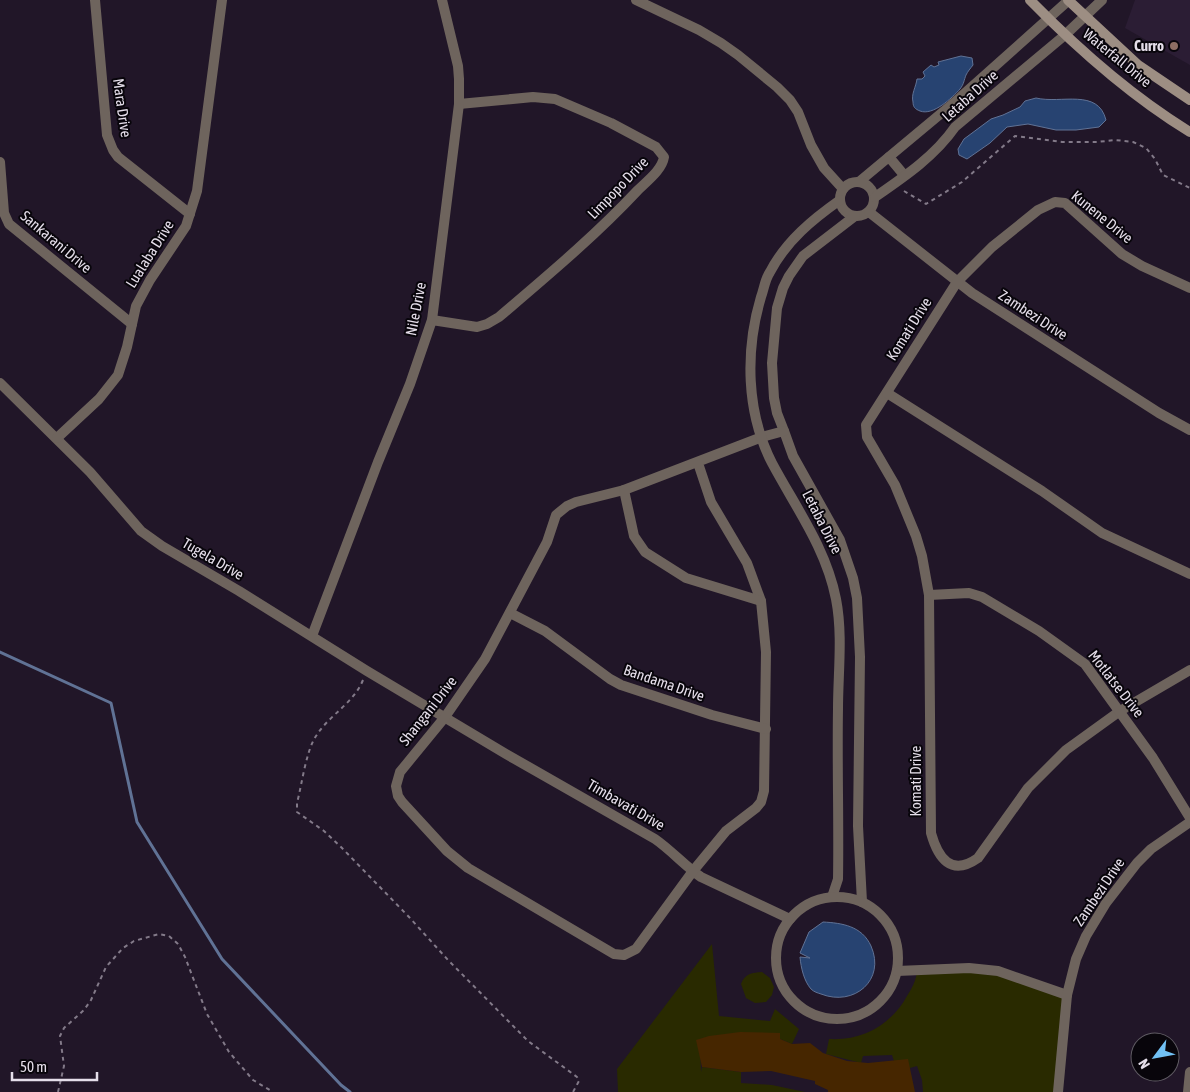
<svg xmlns="http://www.w3.org/2000/svg" width="1190" height="1092" viewBox="0 0 1190 1092" font-family="'Asap Condensed',sans-serif">
<rect width="100%" height="100%" fill="#211628"/>
<polygon fill="#2b1d34" points="1135,0 1190,0 1190,65 1125,28"/>
<g fill="#292a00">
<polygon points="712,944 719,1016 770,1021 775,1009 799,1029 792,1044 780,1039 779,1033 735,1033 700,1039 701,1072 702,1067 741,1072 741,1083 772,1085 805,1092 618,1092 617,1069"/>
<path d="M980,968L1067,995L1059,1092H923L922,1080L917,1066L910,1068L894,1061L892,1055L863,1056L861,1063L826,1054L829,1039C862,1041 891,1025 907,996C912,988 916,981 917,971Z"/>
<path d="M762,972L770,978L774,987L772,995L766,1002L755,1003L746,998L741,984C745,973 752,973 762,972Z"/>
</g>
<g fill="#274371" stroke="#607295">
<path d="M961,56L972,58L973,65C970,69 968,71 966,75C964,80 964,84 960,89C952,98 933,116 920,111C915,109 913,107 913,102C911,94 916,87 917,79H922L925,76L923,72L931,65L934,67L939,65L938,62Z"/>
<path d="M1036,98C1061,104 1098,88 1106,120L1099,127L1076,130H1056L1028,124L1007,127L990,143L967,159L959,155L958,149L964,139L991,119L1003,115L1020,107L1025,101Z"/>
<path d="M823,922C842,923 862,926 871,946C886,980 854,1007 821,994C818,993 814,992 811,989C804,981 801,968 800,957L810,958L800,953L809,932Z"/>
</g>
<g fill="none" stroke-linecap="round" stroke-linejoin="round">
<polyline stroke="#607295" stroke-width="3" points="0,652 111,703 137,822 222,959 341,1085 350,1092"/>
</g>
<polygon fill="#462600" points="740,1032 780,1033 780,1039 792,1044 810,1043 823,1053 847,1061 868,1063 908,1059 915,1092 828,1092 828,1090 815,1084 815,1081 771,1071 741,1072 702,1067 696,1040 709,1036"/>
<g fill="none" stroke-linecap="round" stroke-linejoin="round">
<g stroke="#837a89" stroke-width="2" stroke-dasharray="4 4" stroke-linecap="butt">
<polyline points="904,191 926,204 962,182 1015,136 1062,142 1097,142 1115,140 1133,142 1146,148 1155,159 1163,175 1190,188"/>
<path d="M363,680C353,704 330,714 316,736C306,751 302,784 297,803V812L324,831L341,847L409,917L448,960L528,1041L577,1077L579,1081L573,1092"/>
<polyline points="58,1092 64,1066 60,1036 64,1028 84,1010 91,1000 106,967 123,948 134,941 159,934 169,936 178,944 185,957 207,1014 229,1052 253,1080 273,1092"/>
</g>
<g stroke="#6e645d" stroke-width="10">
<polyline points="95,0 107,135 113,150 118,157 190,214"/>
<polyline points="636,0 699,30 721,43 738,55 777,87 790,100 798,112 811,145 824,168 843,189"/>
<polyline points="889,157 904,175"/>
<polyline points="0,162 4,213 9,224 132,324"/>
<polyline points="860,181 956,101 1069,0"/>
<circle cx="857" cy="199" r="17"/>
<path d="M875,197C904,177 935,156 955,127L1065,35L1102,0"/>
<polyline points="869,212 972,293 1159,413 1190,430"/>
<polyline points="855,216 803,256 789,276 783,288 777,308 772,363 774,398 777,413 784,431 793,456 840,540 853,578 857,598 860,657 858,826 862,902"/>
<path d="M1190,288L1142,266L1122,254L1065,203L1055,202L1038,210L992,247L957,282L866,425L867,437L895,485L916,536L922,556L929,595L931,833C938,858 951,877 978,858L1028,788L1066,750L1120,711L1190,670"/>
<path d="M432,320L477,327L487,324L499,317C547,276 595,236 638,190C647,181 662,170 664,157L656,147L611,123L555,99L533,97L459,104"/>
<path d="M0,383L90,472L141,531L162,546L239,591L367,671L506,754L655,839C671,850 686,867 701,877L790,919"/>
<polyline points="887,393 1042,491 1102,533 1190,574"/>
<polyline points="57,438 99,399 118,375 127,347 136,306 150,280 186,226 197,191 222,0"/>
<polyline points="698,463 711,502 747,563 761,601 766,652 764,791 761,802 756,808 726,831 693,871 636,949 624,955 614,954 468,868 447,851 402,802 398,796 396,786 400,772 445,717 485,659 547,542 556,515 567,506 576,502 624,490 762,437 784,431"/>
<polyline points="624,490 634,536 645,552 686,578 761,601"/>
<polyline points="929,595 969,593 982,597 1039,631 1085,664 1153,758 1190,818"/>
<polyline points="510,613 545,631 610,679 621,685 712,715 766,729"/>
<polyline points="312,636 378,462 410,384 432,320 459,104 459,79 458,66 442,0"/>
<path d="M832,897L838,879C839,822 837,766 838,709C838,673 843,635 836,599C826,548 796,508 772,463C746,412 745,351 761,297C764,289 765,279 770,272C786,241 813,219 840,200"/>
<circle cx="837" cy="958" r="61"/>
<polyline points="897,971 969,968 998,971 1067,995"/>
<polyline points="1058,1092 1067,995 1076,959 1086,936 1106,903 1137,863 1151,849 1190,822"/>
<polyline points="1188,1092 1190,1072"/>
</g>
<g stroke="#9d8e83" stroke-width="10">
<path d="M1030,0C1078,49 1131,96 1190,132"/>
<polyline points="1068,0 1138,65 1190,100"/>
</g>
</g>
<circle fill="#8d6e63" stroke="#08050b" stroke-width="2" cx="1174" cy="46" r="5"/>
<g text-anchor="middle" stroke-width="4" stroke-linejoin="round" paint-order="stroke">
<g font-size="15" font-weight="bold" fill="#e5deea" stroke="#08050b" text-anchor="end">
<text x="1164" y="51">Curro</text>
</g>
<g font-size="15" fill="#e5deea" stroke="#08050b">
<text transform="translate(1117 58) rotate(39)" y="5">Waterfall Drive</text>
<text transform="translate(970 96) rotate(-42)" y="5">Letaba Drive</text>
<text transform="translate(122 108) rotate(82)" y="5">Mara Drive</text>
<text transform="translate(618 188) rotate(-46)" y="5">Limpopo Drive</text>
<text transform="translate(1102 217) rotate(39)" y="5">Kunene Drive</text>
<text transform="translate(56 242) rotate(40)" y="5">Sankarani Drive</text>
<text transform="translate(150 254) rotate(-58)" y="5">Lualaba Drive</text>
<text transform="translate(416 309) rotate(-79)" y="5">Nile Drive</text>
<text transform="translate(1033 315) rotate(33)" y="5">Zambezi Drive</text>
<text transform="translate(909 329) rotate(-58)" y="5">Komati Drive</text>
<text transform="translate(822 522) rotate(63)" y="5">Letaba Drive</text>
<text transform="translate(213 559) rotate(30)" y="5">Tugela Drive</text>
<text transform="translate(664 683) rotate(19)" y="5">Bandama Drive</text>
<text transform="translate(1116 684) rotate(52)" y="5">Motlatse Drive</text>
<text transform="translate(428 711) rotate(-52)" y="5">Shangani Drive</text>
<text transform="translate(916 781) rotate(-90)" y="5">Komati Drive</text>
<text transform="translate(626 805) rotate(30)" y="5">Timbavati Drive</text>
<text transform="translate(1099 892) rotate(-56)" y="5">Zambezi Drive</text>
</g>
</g>
<g transform="translate(1155 1057) rotate(238)"><circle r="24" fill="#08050b" stroke="#605c64"/>
<path d="M0-4L9 19L0 12L-9 19Z" fill="#71c1f5"/>
<text y="-8" font-size="14" font-weight="bold" text-anchor="middle" fill="#e5deea">N</text>
</g>
<path d="M12 1072v8h85v-8" fill="none" stroke="#e5deea" stroke-width="2.5"/>
<text x="20" y="1072" font-size="15" fill="#e5deea" stroke="#08050b" stroke-width="4" paint-order="stroke">50 m</text>
</svg>
